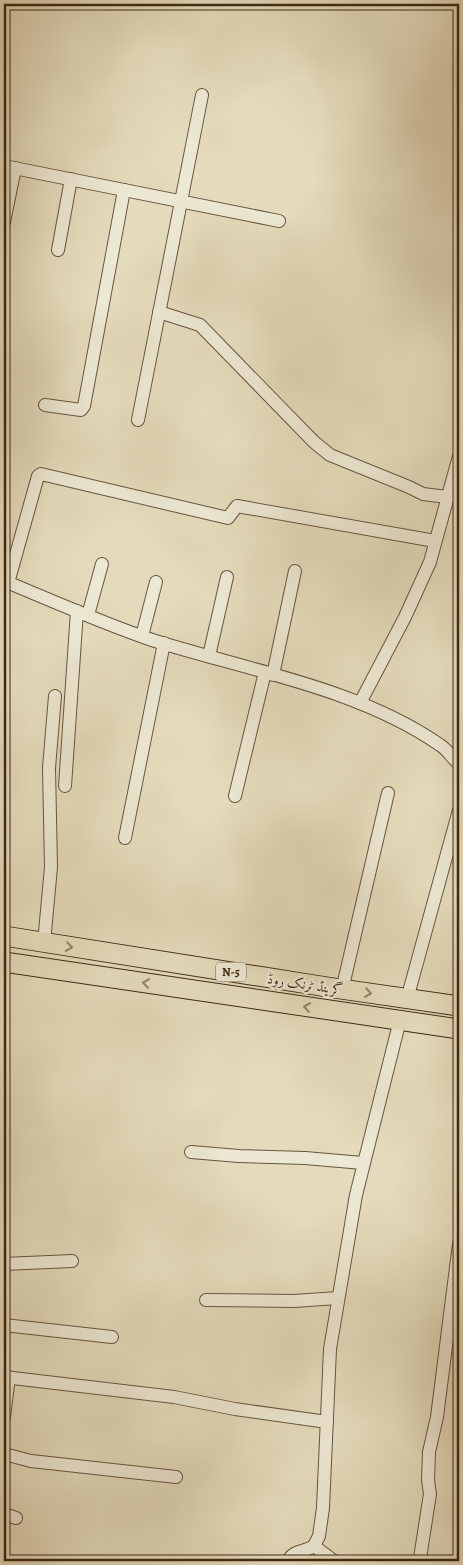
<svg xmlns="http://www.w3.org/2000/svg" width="463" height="1565" viewBox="0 0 463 1565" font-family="Alegreya,Amiri,serif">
<rect width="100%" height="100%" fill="#e4dbbc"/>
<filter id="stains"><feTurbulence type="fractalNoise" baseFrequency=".004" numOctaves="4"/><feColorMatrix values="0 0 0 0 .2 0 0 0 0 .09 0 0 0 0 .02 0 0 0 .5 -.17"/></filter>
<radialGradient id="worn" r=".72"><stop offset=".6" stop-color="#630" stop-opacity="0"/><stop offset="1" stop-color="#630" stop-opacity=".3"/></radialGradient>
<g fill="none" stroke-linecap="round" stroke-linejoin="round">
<g stroke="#68553e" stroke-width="14">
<g id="minor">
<polyline points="4,166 279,221"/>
<polyline points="4,222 15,168"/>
<polyline points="58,250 71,179"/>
<polyline points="159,312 200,325 314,442 330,455 409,487 423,494 447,497"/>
<polyline points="45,405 81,410 84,406 124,190"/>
<polyline points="138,420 202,95"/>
<path d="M4,581C53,601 102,623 152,640C247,670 358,688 440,745C448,750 452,758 459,764"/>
<polyline points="8,583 38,476 41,474 228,518 237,506 435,541"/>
<polyline points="88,615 102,564"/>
<polyline points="142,636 156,582"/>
<polyline points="209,656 227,577"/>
<polyline points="273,675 295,571"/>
<polyline points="360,703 405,617 430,562 459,456"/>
<polyline points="65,786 77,611"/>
<polyline points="235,796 265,672"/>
<polyline points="125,838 164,643"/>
<polyline points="44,943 51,867 49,768 55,696"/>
<polyline points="342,990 388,793"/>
<polyline points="407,999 459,810"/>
<polyline points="191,1152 239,1156 305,1158 363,1163"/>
<polyline points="4,1264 72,1261"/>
<polyline points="206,1300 294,1301 338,1298"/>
<polyline points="4,1325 112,1337"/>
<polyline points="4,1377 174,1397 235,1409 327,1422"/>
<polyline points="4,1417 9,1377"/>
<polyline points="4,1454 31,1461 176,1477"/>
<polyline points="4,1514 16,1518"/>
<polyline points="314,1546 334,1561"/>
<polyline points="420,1558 430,1494 428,1480 429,1452 437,1417 459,1244"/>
<path d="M288,1561C293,1550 305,1552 314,1546L319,1536L323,1508L330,1349L356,1195L400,1020"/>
</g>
</g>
<g stroke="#3e2814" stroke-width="21">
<g id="highway">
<polyline points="4,936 327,987 459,1006"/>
<polyline points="4,962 459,1029"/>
</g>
</g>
<use href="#minor" stroke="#ede8d3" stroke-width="12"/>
<use href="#highway" stroke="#e4dbbc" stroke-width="19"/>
</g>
<defs><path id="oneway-chevron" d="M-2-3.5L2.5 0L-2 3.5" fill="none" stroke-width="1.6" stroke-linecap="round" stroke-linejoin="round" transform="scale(1.25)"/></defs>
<g stroke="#918268">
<use href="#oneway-chevron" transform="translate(69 947) rotate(9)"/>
<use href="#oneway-chevron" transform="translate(146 983) rotate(-172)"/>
<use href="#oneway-chevron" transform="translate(368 993) rotate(8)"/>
<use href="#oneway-chevron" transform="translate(307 1007) rotate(-172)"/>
</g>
<g text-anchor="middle" stroke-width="4.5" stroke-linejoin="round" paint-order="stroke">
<rect fill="#ede8d3" stroke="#72624d" stroke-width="1" x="216" y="962.5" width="30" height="19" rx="4"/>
<g font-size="12" font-weight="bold" fill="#3e2814">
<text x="231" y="976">N-5</text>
</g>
<g font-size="14" fill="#3e2814" stroke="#ede8d3">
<text transform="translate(305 984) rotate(9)" y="5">گرینڈ ٹرنک روڈ</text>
</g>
</g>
<rect width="463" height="1565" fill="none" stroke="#e4dbbc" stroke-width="20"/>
<rect x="5" y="5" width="453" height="1555" fill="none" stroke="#3e2814" stroke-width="2.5"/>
<rect x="10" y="10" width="443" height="1545" fill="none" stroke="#3e2814"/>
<rect width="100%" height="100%" filter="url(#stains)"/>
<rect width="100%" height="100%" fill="url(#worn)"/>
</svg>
